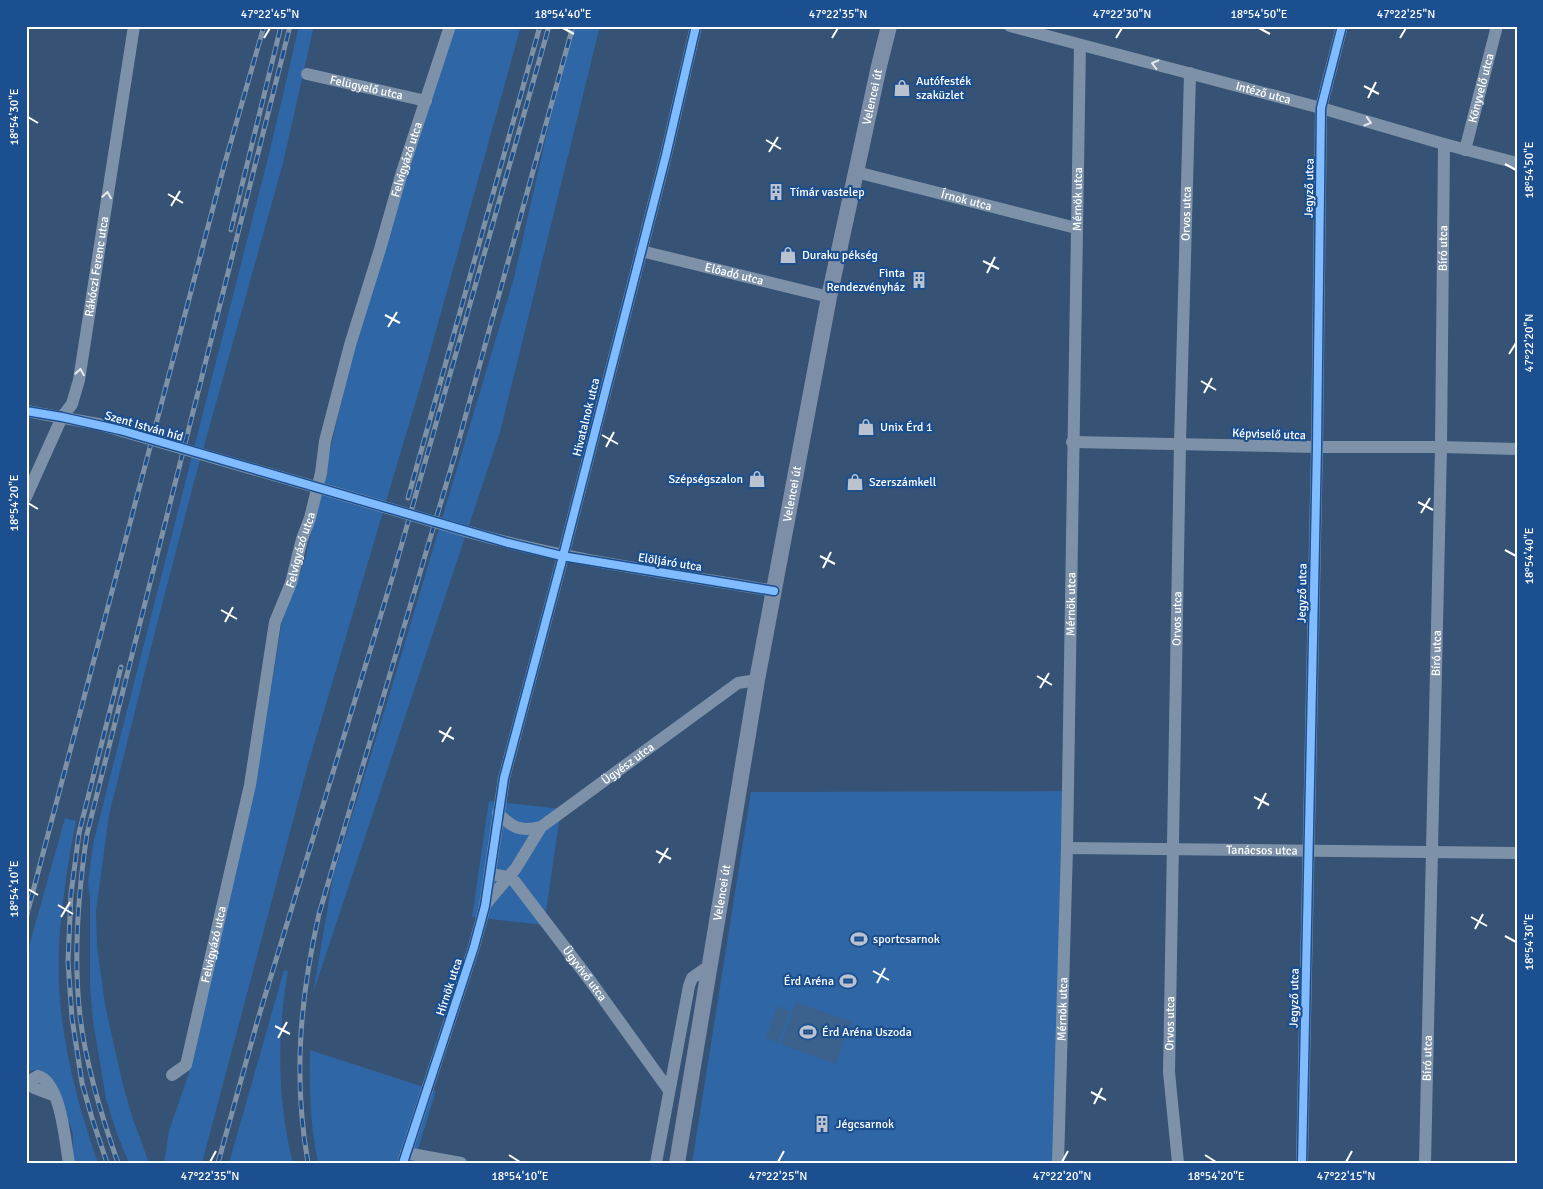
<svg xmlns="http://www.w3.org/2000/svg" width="1543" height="1189" viewBox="0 0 1543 1189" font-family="Signika,sans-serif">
<rect width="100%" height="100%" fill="#365274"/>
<g fill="#2f66a5">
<polygon points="299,26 314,26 283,163 194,482 150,651 109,815 96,911 97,946 105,1005 123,1085 132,1116 149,1163 129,1163 117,1134 106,1099 93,1021 90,987 90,898 88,883 93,844 269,154"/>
<polygon points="454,26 521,26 423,377 307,768 202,1163 164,1163 169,1131 191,1067 255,787 282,621 305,559 354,347 406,173"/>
<polygon points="574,26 600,26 500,432 313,993 333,877 386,706 514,278 544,145"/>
<polygon points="1063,791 1054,1163 692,1163 751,792"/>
<polygon points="489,801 561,809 544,925 472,917"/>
<path d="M65,818L76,821C69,857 63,894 60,931C53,1010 72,1089 98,1163H73V1135L70,1124L63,1115L45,1073L35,1070L29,1071L26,1077V957Z"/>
<path d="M284,970L288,971C277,1034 277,1100 293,1163H229Z"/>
<path d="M310,1050L436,1091L414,1163H318C310,1125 309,1088 310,1050Z"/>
</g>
<g fill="#3b618d">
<polygon points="796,1002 851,1022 836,1064 781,1044"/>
<polygon points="777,1006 790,1011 778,1043 766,1038"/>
</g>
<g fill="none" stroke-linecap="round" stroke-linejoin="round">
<g stroke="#7d92a8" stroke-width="12">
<path id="s1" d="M1010,26L1321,108L1444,144L1517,163"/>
<path id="s2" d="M307,74L426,101"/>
<path id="s3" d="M1465,150L1497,26"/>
<path id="s4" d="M856,172L1076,228"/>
<path id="s5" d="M641,251L829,297"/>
<polyline points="26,411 98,424"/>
<polyline points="1072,442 1317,447 1441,447 1517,449"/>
<polyline points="218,459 333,492"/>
<path id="s6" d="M26,497L62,417L72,404L79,380L134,26"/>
<path d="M469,532C569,561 672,573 774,591"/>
<path id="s7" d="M498,813C512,828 521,832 541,827L738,683L757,680"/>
<path id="s8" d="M1067,848L1517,853"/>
<path id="s9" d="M490,874L508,877L515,882L589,979L668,1089"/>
<polyline points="486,904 516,868 541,827"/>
<path id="s10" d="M172,1075L186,1065L250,785L275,622L291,583L302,539L310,518L321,473L325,441L350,345L380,249L402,172L450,26"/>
<path d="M55,1096L34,1088L31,1083L33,1079L38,1076C61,1082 65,1142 69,1163"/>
<polyline points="406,1153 461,1163"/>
<polyline points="403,1163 474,947 485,906 504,778 561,564 666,155 696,26"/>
<polyline points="656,1163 689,986 692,978 709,966"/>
<path id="s11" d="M1058,1163L1067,848L1080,45"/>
<path id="s12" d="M1178,1163L1169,1072L1180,443L1190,73"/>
<polyline points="1302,1163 1317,447 1321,108 1342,26"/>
<path id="s13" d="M1425,1163L1441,447L1444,144"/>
</g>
<path stroke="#7d8ea7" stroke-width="16" id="s14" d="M677,1163L757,680L829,297L879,66L889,26"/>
<g stroke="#7e92a7" stroke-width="5">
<g id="rail">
<polyline points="231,230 281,26"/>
<polyline points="408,498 540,26"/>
<polyline points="26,918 224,166 264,26"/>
<polyline points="107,1163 92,1118 82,1083 72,1018 68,961 71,894 79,833 121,667"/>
<path d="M118,1163C101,1115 86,1066 80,1016C73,956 78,894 87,834L290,26"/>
<polyline points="218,1163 258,1019 393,575 549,26"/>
<path d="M308,1163C293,1078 300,998 319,914L454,458L573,26"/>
</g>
</g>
<use href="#rail" stroke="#1b4f8f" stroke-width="3" stroke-dasharray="9" stroke-linecap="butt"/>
<g stroke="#7d92a8" stroke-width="12">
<polyline points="98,424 218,459"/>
<polyline points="333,492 469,532"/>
</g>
<g stroke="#1b4f8f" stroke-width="11">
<g id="cycleway">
<polyline points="26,411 62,417 120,430 508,543 562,556 774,591"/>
<polyline points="403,1163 474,947 485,906 504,778 561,564 666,155 696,26"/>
<polyline points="1302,1163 1317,447 1321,108 1342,26"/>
</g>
</g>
<use href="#cycleway" stroke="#80bcff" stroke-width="8"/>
</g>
<defs><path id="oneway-chevron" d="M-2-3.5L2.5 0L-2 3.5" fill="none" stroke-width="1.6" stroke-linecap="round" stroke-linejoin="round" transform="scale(1.25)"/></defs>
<g stroke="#e5e9ee">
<use href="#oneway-chevron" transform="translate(1155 64) rotate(-166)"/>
<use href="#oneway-chevron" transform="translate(1368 122) rotate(17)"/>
<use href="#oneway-chevron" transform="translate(107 195) rotate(-81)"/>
<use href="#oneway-chevron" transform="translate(80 372) rotate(-81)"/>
</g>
<path fill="none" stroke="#fff" stroke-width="2" d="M563,28L574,34M1259,28L1270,34M264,38L270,28M832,38L838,28M1116,38L1122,28M1400,38L1406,28M1364,86L1379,94M1368,98L1376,82M28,117L38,123M766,140L781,149M769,152L778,137M1505,164L1516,170M168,194L183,203M171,206L180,191M983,261L999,269M987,273L995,257M385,315L400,323M388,327L397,312M1509,354L1516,343M1201,381L1216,390M1204,393L1212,378M602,435L618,444M606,447L614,432M1418,502L1433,510M28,503L38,509M1421,513L1430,498M1505,550L1516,556M820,556L835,564M823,568L831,552M221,610L237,619M225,622L233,607M1037,676L1052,685M1040,688L1049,673M439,731L454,739M442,742L451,727M1254,797L1269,805M1258,809L1266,793M656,851L671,859M659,863L668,848M28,889L38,895M58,905L73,914M61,917L70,902M1471,917L1487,926M1475,929L1483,914M1505,936L1516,942M873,971L889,980M877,983L885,968M275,1026L290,1034M278,1038L287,1022M1091,1092L1106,1100M1094,1104L1102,1088M509,1155L520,1162M1205,1155L1216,1162M210,1162L216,1151M778,1162L784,1151M1062,1162L1068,1151M1346,1162L1352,1151"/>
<defs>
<g id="shop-bare" transform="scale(1.35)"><path d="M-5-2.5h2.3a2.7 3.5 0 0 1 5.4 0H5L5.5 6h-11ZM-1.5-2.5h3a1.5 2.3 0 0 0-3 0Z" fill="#b9c2ce" stroke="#1b4f8f" stroke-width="2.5" paint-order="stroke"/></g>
<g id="building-bare" transform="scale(1.35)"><path d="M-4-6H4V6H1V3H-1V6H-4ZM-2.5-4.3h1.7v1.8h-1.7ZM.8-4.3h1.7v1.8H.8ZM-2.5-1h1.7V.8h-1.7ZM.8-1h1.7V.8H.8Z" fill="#b9c2ce" stroke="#1b4f8f" stroke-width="2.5" paint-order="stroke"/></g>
<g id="stadium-bare" transform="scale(1.35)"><path d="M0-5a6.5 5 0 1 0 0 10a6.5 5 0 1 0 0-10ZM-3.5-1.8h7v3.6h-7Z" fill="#b9c2ce" stroke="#1b4f8f" stroke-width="2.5" paint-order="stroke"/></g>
</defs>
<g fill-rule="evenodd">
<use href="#shop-bare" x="902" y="88"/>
<use href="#building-bare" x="776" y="192"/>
<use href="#shop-bare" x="788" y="255"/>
<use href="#building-bare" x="919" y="280"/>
<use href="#shop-bare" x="866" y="427"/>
<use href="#shop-bare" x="757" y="479"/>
<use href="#shop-bare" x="855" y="482"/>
<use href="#stadium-bare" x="859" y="939"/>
<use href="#stadium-bare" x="848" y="981"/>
<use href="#stadium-bare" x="808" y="1032"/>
<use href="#building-bare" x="822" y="1124"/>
</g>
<g text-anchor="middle" stroke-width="4.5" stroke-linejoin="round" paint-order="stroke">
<g font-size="12" fill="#fff" stroke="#1b4f8f" text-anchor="start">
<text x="916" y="85">Autófesték<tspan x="916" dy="14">szaküzlet</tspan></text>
<text x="790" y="196">Tímár vastelep</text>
<text x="802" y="259">Duraku pékség</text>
<text x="905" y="277" text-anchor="end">Finta<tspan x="905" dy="14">Rendezvényház</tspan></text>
<text x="880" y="431">Unix Érd 1</text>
<text x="743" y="483" text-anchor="end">Szépségszalon</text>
<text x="869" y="486">Szerszámkell</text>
<text x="873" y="943">sportcsarnok</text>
<text x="834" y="985" text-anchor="end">Érd Aréna</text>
<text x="822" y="1036">Érd Aréna Uszoda</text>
<text x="836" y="1128">Jégcsarnok</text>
</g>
<g font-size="12" fill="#fff" stroke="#1b4f8f">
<text dy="4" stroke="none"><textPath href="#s2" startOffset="61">Felügyelő utca</textPath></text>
<text dy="4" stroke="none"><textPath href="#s3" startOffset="64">Könyvelő utca</textPath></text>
<text dy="4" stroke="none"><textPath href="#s1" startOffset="262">Intéző utca</textPath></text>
<text dy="4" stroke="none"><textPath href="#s14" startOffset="1084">Velencei út</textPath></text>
<text dy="4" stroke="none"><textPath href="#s10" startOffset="951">Felvigyázó utca</textPath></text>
<text transform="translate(1309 188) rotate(-89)" y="4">Jegyző utca</text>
<text dy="4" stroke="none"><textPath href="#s11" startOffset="964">Mérnök utca</textPath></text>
<text dy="4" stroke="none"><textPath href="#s4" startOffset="114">Írnok utca</textPath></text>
<text dy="4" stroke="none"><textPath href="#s12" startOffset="950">Orvos utca</textPath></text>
<text dy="4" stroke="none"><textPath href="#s13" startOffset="915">Bíró utca</textPath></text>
<text dy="4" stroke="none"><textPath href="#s6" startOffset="244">Rákóczi Ferenc utca</textPath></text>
<text dy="4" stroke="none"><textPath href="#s5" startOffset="96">Előadó utca</textPath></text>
<text transform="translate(586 417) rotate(-76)" y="4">Hivatalnok utca</text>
<text transform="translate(144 426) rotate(16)" y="4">Szent István híd</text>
<text transform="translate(1269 434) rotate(2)" y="4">Képviselő utca</text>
<text dy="4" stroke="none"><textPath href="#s14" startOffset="679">Velencei út</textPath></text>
<text dy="4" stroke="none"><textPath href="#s10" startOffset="546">Felvigyázó utca</textPath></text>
<text transform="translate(670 562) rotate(9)" y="4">Elöljáró utca</text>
<text transform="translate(1302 593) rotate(-89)" y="4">Jegyző utca</text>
<text dy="4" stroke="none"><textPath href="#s11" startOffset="559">Mérnök utca</textPath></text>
<text dy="4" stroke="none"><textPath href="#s12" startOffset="545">Orvos utca</textPath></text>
<text dy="4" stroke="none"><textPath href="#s13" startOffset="510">Bíró utca</textPath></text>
<text dy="4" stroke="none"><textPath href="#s7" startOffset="156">Ügyész utca</textPath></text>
<text dy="4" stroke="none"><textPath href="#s8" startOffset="195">Tanácsos utca</textPath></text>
<text dy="4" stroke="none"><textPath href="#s14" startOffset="274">Velencei út</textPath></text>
<text dy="4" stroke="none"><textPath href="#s10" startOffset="141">Felvigyázó utca</textPath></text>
<text dy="4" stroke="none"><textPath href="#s9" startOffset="142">Ügyvivő utca</textPath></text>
<text transform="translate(449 987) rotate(-72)" y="4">Hírnök utca</text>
<text transform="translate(1294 998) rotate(-89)" y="4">Jegyző utca</text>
<text dy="4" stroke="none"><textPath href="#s11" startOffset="154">Mérnök utca</textPath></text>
<text dy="4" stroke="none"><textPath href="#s12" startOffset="140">Orvos utca</textPath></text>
<text dy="4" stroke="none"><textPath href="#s13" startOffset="105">Bíró utca</textPath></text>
</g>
</g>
<rect width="1543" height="1189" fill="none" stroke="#1b4f8f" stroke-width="55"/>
<rect x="28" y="28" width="1488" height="1134" fill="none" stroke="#fff" stroke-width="2"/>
<g font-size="12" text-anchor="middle" fill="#fff">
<text x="270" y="18">47°22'45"N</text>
<text x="563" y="18">18°54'40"E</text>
<text x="838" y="18">47°22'35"N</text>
<text x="1122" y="18">47°22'30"N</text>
<text x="1259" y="18">18°54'50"E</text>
<text x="1406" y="18">47°22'25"N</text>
<text transform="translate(14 117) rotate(-90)" y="4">18°54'30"E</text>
<text transform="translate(1529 170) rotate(-90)" y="4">18°54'50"E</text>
<text transform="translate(1529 343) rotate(-90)" y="4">47°22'20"N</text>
<text transform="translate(14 503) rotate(-90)" y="4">18°54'20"E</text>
<text transform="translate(1529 556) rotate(-90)" y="4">18°54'40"E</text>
<text transform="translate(14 889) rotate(-90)" y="4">18°54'10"E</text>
<text transform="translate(1529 942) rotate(-90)" y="4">18°54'30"E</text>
<text x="210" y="1180">47°22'35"N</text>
<text x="520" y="1180">18°54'10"E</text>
<text x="778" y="1180">47°22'25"N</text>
<text x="1062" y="1180">47°22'20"N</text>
<text x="1216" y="1180">18°54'20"E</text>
<text x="1346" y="1180">47°22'15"N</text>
</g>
</svg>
